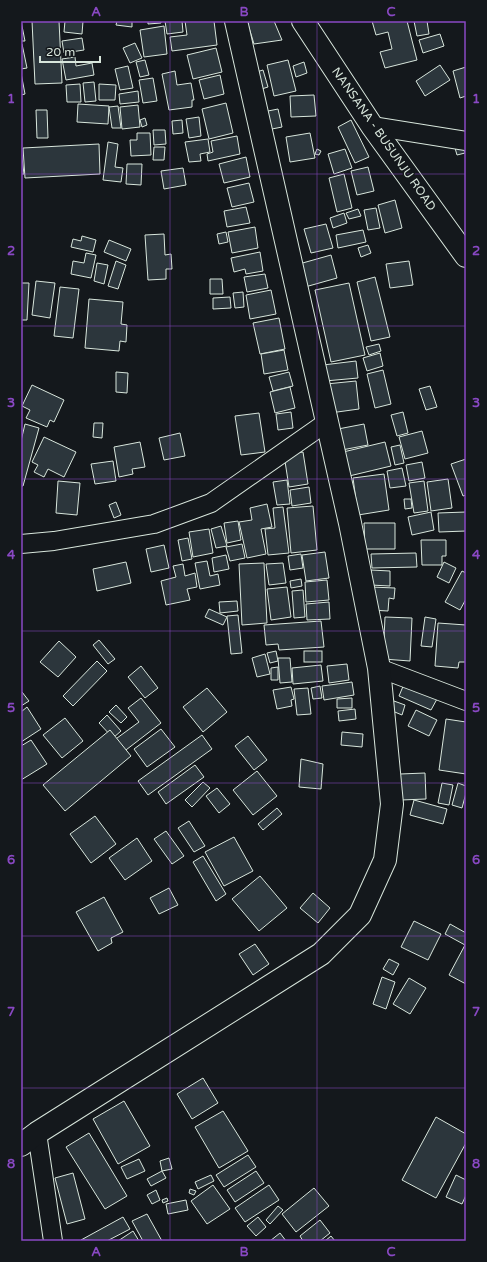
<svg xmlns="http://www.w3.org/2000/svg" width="487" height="1262" viewBox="0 0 487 1262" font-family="'Varela Round',sans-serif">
<rect width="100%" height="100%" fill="#14181c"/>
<g fill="#2c363c" stroke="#d8e6dc">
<polygon points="21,21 25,41 21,41"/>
<polygon points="32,21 59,21 62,83 35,84"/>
<polygon points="65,21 83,21 82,34 64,32"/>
<polygon points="117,21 132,21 132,27 116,25"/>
<polygon points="148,21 161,21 161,23 148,24"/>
<polygon points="165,21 182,21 183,32 167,34"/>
<polygon points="185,21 214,21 217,45 172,51 170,37 187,35"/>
<polygon points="247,21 274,21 282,40 254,44"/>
<polygon points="372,21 407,21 417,60 385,68 380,52 392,49 388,32 376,35"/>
<polygon points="414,21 427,21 429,34 417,36"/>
<polygon points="164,26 167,54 144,57 140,30"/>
<polygon points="440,34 444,46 423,53 419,40"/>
<polygon points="82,38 84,50 64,53 62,41"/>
<polygon points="135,43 142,58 130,63 123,48"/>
<polygon points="22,44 27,68 21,69 21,45"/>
<polygon points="216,48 222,72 193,79 187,55"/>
<polygon points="75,57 76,66 92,63 94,75 66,80 62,59"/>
<polygon points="145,60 149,75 140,77 136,62"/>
<polygon points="288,60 296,91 274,96 267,65"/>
<polygon points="304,62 307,73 296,77 293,66"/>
<polygon points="440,65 450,80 425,96 416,81"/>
<polygon points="128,66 133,88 120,90 115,69"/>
<polygon points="466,67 466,96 460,98 453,71"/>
<polygon points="263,70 268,87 255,91 250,74"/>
<polygon points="175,71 177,85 191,83 194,100 192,100 192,107 169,110 162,74"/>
<polygon points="21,73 25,94 21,95"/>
<polygon points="220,75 224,94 204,99 199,80"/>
<polygon points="153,78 157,101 143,103 139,80"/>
<polygon points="94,82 96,101 85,102 83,83"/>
<polygon points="80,84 81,102 67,102 66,85"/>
<polygon points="99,84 116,85 115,100 99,100"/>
<polygon points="138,91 139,102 120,104 119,94"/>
<polygon points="314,95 316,116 291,117 290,96"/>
<polygon points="226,103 233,133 209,139 202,109"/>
<polygon points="78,104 109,106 108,124 77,122"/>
<polygon points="138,105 140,127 122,129 120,107"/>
<polygon points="118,106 121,128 112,128 109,107"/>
<polygon points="278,109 282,127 267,130 263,112"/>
<polygon points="36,110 47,110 48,138 37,138"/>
<polygon points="199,117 201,136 189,138 186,119"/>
<polygon points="145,118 147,125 142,127 140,120"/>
<polygon points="182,120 183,133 173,134 172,121"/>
<polygon points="351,120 369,157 355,163 338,127"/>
<polygon points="153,130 165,130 166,144 154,145"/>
<polygon points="137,133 150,133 151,155 131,156 130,140 137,140"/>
<polygon points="310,133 315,158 290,162 286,137"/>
<polygon points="237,136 240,154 208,161 207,154 213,152 211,141"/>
<polygon points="208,139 210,152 200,154 201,161 189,162 185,142"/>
<polygon points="108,142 118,144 115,167 123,168 121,182 103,180"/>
<polygon points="99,144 100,174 25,178 23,148"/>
<polygon points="463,146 465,153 457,155 455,148"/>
<polygon points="154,147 165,147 164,160 153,160"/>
<polygon points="317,149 321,151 319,155 315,154"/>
<polygon points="345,149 352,168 334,174 328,154"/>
<polygon points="21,150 24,174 21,174"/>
<polygon points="246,157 250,177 224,183 219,164"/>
<polygon points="127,164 142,164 141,185 126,184"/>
<polygon points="368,167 374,191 357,195 351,171"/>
<polygon points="183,168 186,185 164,189 161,171"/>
<polygon points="344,174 352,208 337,212 329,178"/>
<polygon points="249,183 254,202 232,207 227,188"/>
<polygon points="395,200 402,228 385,233 378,205"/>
<polygon points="246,207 250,223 227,227 224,211"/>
<polygon points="376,208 380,228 368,230 364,210"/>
<polygon points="358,209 361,216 349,219 346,213"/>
<polygon points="344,213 347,223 333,228 330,218"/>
<polygon points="326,224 333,248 311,253 304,229"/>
<polygon points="255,227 258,248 232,253 228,232"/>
<polygon points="363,230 366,242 338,248 336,235"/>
<polygon points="226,232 228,242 219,244 217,234"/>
<polygon points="164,234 165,255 171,254 172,269 166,269 166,279 148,280 145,235"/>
<polygon points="82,236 96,240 93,252 71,247 73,239 81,241"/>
<polygon points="109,240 131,249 126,261 104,252"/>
<polygon points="368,245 371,253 361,257 358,248"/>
<polygon points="260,252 263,271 246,274 245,269 234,272 231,258"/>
<polygon points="86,253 96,255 91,278 71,274 73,261 84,263"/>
<polygon points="331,255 337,278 305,287 299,264"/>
<polygon points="116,261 126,265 118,289 108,286"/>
<polygon points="409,261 413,285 390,288 386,264"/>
<polygon points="97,263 108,265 104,284 94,281"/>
<polygon points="265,274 268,288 247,292 244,277"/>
<polygon points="375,277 390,337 371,341 357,282"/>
<polygon points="210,279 222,279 223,294 210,294"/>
<polygon points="36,281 55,283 50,318 32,315"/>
<polygon points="21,283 29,283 27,320 21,320"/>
<polygon points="349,283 365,355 331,362 315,290"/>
<polygon points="60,287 79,289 73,338 54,336"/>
<polygon points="271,290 276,314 250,319 246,295"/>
<polygon points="243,292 244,307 235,308 233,293"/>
<polygon points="230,297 231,308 213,309 213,298"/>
<polygon points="89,299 123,302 121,324 127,325 126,342 120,341 119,351 85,348"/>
<polygon points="279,318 285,349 260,354 253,323"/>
<polygon points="379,344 381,351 369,355 366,347"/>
<polygon points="284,350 288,370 264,374 261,354"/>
<polygon points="380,353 383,366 367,371 363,358"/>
<polygon points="356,361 358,378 325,381 323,365"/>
<polygon points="383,370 391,404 375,408 367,374"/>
<polygon points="116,372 128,373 127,393 116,392"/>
<polygon points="289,372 293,386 273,391 269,377"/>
<polygon points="356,381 359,409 330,413 326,384"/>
<polygon points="32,385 64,400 54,422 50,420 47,427 26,418 30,410 22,406"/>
<polygon points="430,386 437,407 426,410 419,389"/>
<polygon points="290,387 295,408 275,413 270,392"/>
<polygon points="291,412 293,428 278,430 276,414"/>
<polygon points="403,412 408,433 397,436 391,415"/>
<polygon points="259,413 265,452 241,455 235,416"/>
<polygon points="94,423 103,423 102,438 93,437"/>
<polygon points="25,424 39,428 23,486 21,486 21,441"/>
<polygon points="364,424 368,445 342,450 338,429"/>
<polygon points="422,431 428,453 405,459 399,437"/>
<polygon points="180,433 185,456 164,460 159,438"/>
<polygon points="44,437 76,452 64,477 48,469 44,477 34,472 38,465 32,462"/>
<polygon points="140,442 145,467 132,469 133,474 119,477 114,447"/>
<polygon points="385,442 391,466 345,477 339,453"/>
<polygon points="400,445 404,463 395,465 391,447"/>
<polygon points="303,452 308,484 289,487 284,455"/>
<polygon points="466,459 466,495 463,496 451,464"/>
<polygon points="113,461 116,481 95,484 91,464"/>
<polygon points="422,462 425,478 409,481 406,465"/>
<polygon points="402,468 406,486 390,488 387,471"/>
<polygon points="384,474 389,510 358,515 353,478"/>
<polygon points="448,479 452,508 431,511 427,482"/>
<polygon points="287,480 290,504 277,505 273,482"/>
<polygon points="58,481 80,483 77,515 56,513"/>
<polygon points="424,481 428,511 414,513 409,483"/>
<polygon points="309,487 311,503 292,506 290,490"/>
<polygon points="404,499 411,499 412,508 405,509"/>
<polygon points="116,502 121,515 114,518 109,505"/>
<polygon points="267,504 272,527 261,529 266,554 247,558 239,522 252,520 250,508"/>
<polygon points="313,506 317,550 291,553 287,508"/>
<polygon points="283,507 289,553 268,555 265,529 275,528 273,508"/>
<polygon points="431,512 434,530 412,535 408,517"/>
<polygon points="466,512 466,531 439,532 438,513"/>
<polygon points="238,521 241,540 227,543 224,523"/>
<polygon points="364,523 395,523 395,549 365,549"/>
<polygon points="221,526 227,546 216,548 211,529"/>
<polygon points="209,529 213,553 193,557 189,532"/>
<polygon points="188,538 192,559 182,561 178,540"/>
<polygon points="421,540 446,540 446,556 442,556 442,565 422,565"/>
<polygon points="242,544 245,558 230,561 226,547"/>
<polygon points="164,545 169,568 151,572 146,549"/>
<polygon points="325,552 329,578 306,581 302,555"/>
<polygon points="416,553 417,567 372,568 371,554"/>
<polygon points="301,554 303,568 290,570 288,556"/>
<polygon points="226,555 229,569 214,572 212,558"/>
<polygon points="207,561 210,576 218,574 220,585 200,589 195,563"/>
<polygon points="126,562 131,583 97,591 93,569"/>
<polygon points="444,562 456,568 449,583 437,577"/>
<polygon points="264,563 267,623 242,625 239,564"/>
<polygon points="283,563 286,583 269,585 266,564"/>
<polygon points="183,564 185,576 195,573 197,587 187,589 190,600 166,605 161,581 176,577 173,566"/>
<polygon points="371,570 390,571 390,586 370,585"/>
<polygon points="462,571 466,573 466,599 460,610 445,602"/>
<polygon points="301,579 302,586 291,588 290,581"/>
<polygon points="327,580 329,600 306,602 305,582"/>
<polygon points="287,587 291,617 271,620 267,589"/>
<polygon points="371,587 395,588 394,599 389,598 388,611 370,610"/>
<polygon points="303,590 305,617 294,618 292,591"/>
<polygon points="237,601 238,611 220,613 219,602"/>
<polygon points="329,602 330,619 307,620 306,604"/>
<polygon points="209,609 227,617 223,625 205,617"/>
<polygon points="238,615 242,653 231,654 227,616"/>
<polygon points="385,617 412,618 410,661 383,659"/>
<polygon points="425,617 436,619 432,647 421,646"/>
<polygon points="321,621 324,647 279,650 278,644 266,645 264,625"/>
<polygon points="438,623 466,625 466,662 459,662 458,668 435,666"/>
<polygon points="99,640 115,659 108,664 93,645"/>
<polygon points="59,641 76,657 58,677 40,662"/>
<polygon points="276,651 278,661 270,663 267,653"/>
<rect x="304" y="651" width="18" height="11"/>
<polygon points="265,654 270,674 257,677 252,658"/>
<polygon points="278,658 290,658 292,682 280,683"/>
<polygon points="97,661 107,671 73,706 63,696"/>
<polygon points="347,664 349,680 329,683 327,666"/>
<polygon points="321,665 323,681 293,684 292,668"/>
<polygon points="141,666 158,688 145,698 128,677"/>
<polygon points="278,667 278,680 271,680 271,668"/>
<polygon points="352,682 354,695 324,700 322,686"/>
<polygon points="404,684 437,699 431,710 399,696"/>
<polygon points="320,686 322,698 313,699 311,688"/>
<polygon points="291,687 294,699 291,700 292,706 277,709 273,690"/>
<polygon points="207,688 227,712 203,732 183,707"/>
<polygon points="308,688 311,714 297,715 294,689"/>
<polygon points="22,692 29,701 21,706 21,693"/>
<polygon points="141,698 161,723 122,753 113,741 139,722 128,708"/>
<polygon points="352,698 352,708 337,708 337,699"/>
<polygon points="394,701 405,705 402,715 390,710"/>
<polygon points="116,705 127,717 121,723 109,712"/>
<polygon points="27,707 41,729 21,742 21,712"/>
<polygon points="355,709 356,719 339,721 338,711"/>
<polygon points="416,710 437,720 429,736 408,726"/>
<polygon points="107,715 121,731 113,738 99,723"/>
<polygon points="65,718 83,741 62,758 43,735"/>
<polygon points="446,719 466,722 466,774 439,770"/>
<polygon points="161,729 175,747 147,767 134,749"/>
<polygon points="110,730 131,756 65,811 43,785"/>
<polygon points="342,732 363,734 362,747 341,745"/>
<polygon points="202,735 212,749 148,795 138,781"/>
<polygon points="248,736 267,760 254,770 235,746"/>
<polygon points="31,740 47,764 21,780 21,746"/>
<polygon points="301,759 323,764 321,789 299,787"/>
<polygon points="195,765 204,777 166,804 158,792"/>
<polygon points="257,771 277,796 253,815 233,790"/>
<polygon points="425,773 426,799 401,800 400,774"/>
<polygon points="203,782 210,788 192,807 185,800"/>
<polygon points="442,783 453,785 449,805 438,803"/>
<polygon points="458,783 466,786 466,793 462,808 452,805"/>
<polygon points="217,788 230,804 219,813 206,796"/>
<polygon points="414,800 447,809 443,824 410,815"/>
<polygon points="277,808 282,814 263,830 258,824"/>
<polygon points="95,816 116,844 91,863 70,834"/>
<polygon points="189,821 205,846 194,852 178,828"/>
<polygon points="166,831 184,856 172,864 154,839"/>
<polygon points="234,837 253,871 224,886 205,852"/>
<polygon points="137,838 152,861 125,880 109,858"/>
<polygon points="203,856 226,894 216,901 193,862"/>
<polygon points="260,876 287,908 259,931 232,899"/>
<polygon points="169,888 178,905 159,914 150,898"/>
<polygon points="313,893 330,908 318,923 300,908"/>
<polygon points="104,897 123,932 111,938 112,943 98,951 76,912"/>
<polygon points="414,921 441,934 428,960 401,947"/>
<polygon points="450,924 466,933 466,984 449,975 465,945 445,934"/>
<polygon points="255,944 269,964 253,975 239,954"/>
<polygon points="389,959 399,964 393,975 383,969"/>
<polygon points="382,977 395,982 386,1009 373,1004"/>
<polygon points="409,978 426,988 410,1014 393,1004"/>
<polygon points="203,1078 218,1103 192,1119 177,1094"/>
<polygon points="124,1101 150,1146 118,1164 93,1119"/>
<polygon points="223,1111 248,1151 219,1168 195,1127"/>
<polygon points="436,1117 466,1134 466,1143 436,1198 402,1180"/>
<polygon points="89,1133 127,1196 105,1209 66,1147"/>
<polygon points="248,1155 256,1167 224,1187 216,1175"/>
<polygon points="169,1158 172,1169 162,1171 160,1161"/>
<polygon points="139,1159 145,1171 127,1179 121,1167"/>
<polygon points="162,1171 166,1178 151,1186 147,1179"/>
<polygon points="256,1171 264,1183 235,1202 227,1190"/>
<polygon points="73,1173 85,1219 67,1224 55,1178"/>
<polygon points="211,1175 214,1181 198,1189 195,1182"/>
<polygon points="456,1175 466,1180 466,1195 462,1204 446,1197"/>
<polygon points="213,1185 230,1209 207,1224 191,1201"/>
<polygon points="269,1185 279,1200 245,1222 235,1208"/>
<polygon points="314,1188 329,1206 296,1232 282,1214"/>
<polygon points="190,1189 196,1191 194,1195 189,1193"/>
<polygon points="156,1190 160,1200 152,1204 147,1195"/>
<polygon points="167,1198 168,1201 163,1203 162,1200"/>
<polygon points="186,1200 188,1210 168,1214 166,1204"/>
<polygon points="278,1206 283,1210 270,1224 266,1220"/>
<polygon points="147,1214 162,1241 143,1241 132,1221"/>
<polygon points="123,1217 130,1229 107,1241 81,1240"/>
<polygon points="258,1217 266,1227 256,1236 247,1226"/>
<polygon points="320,1220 330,1233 320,1241 303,1241 300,1236"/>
<polygon points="133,1231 139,1241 118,1241"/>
<polygon points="280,1233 286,1241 270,1241"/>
<polygon points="331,1236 335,1241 325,1241"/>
</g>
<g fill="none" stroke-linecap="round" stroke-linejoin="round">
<g stroke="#d8e6dc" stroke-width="20">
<g id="minor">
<polyline points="372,126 466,141"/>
<polyline points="21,544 54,541 154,524 211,503 327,422"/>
<polyline points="379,668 466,701"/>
<polyline points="37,1133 53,1241"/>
</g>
</g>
<g stroke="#d8e6dc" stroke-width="24">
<polyline id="tertiary" points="21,1145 37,1133 321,954 360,915 385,860 392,804 379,668 350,523 236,21"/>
</g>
<g stroke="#d8e6dc" stroke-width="24">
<polyline id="primary" points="303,21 372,126 466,256"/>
</g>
<use href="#minor" stroke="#14181c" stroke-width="18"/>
<use href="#tertiary" stroke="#14181c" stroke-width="22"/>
<use href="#primary" stroke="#14181c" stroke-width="22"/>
</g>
<path fill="none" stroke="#8948c3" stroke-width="1" stroke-opacity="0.55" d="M170,21V1241M317,21V1241M21,174H466M21,326H466M21,479H466M21,631H466M21,783H466M21,936H466M21,1088H466"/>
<g text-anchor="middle" stroke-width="3" stroke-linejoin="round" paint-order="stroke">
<g font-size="12" fill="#d8e6dc" stroke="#14181c">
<text transform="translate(384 139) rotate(55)" y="4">NANSANA - BUSUNJU ROAD</text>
</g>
</g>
<rect width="487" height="1262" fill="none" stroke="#14181c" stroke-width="44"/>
<path d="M40 56v6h60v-6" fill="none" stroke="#d8e6dc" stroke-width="2"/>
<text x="46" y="56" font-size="12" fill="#d8e6dc" stroke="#14181c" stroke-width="3" paint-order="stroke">20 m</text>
<rect x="22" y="22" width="443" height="1218" fill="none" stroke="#8948c3" stroke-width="1.5"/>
<g font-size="13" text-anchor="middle" font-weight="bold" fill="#8948c3">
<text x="96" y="16">A</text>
<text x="244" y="16">B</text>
<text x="391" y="16">C</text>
<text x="11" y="103">1</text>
<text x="476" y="103">1</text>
<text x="11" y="255">2</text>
<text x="476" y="255">2</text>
<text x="11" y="407">3</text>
<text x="476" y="407">3</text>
<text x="11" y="559">4</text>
<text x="476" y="559">4</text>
<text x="11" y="712">5</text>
<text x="476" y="712">5</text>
<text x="11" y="864">6</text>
<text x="476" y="864">6</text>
<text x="11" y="1016">7</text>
<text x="476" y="1016">7</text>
<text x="11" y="1168">8</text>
<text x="476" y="1168">8</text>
<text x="96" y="1256">A</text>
<text x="244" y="1256">B</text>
<text x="391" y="1256">C</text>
</g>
</svg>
